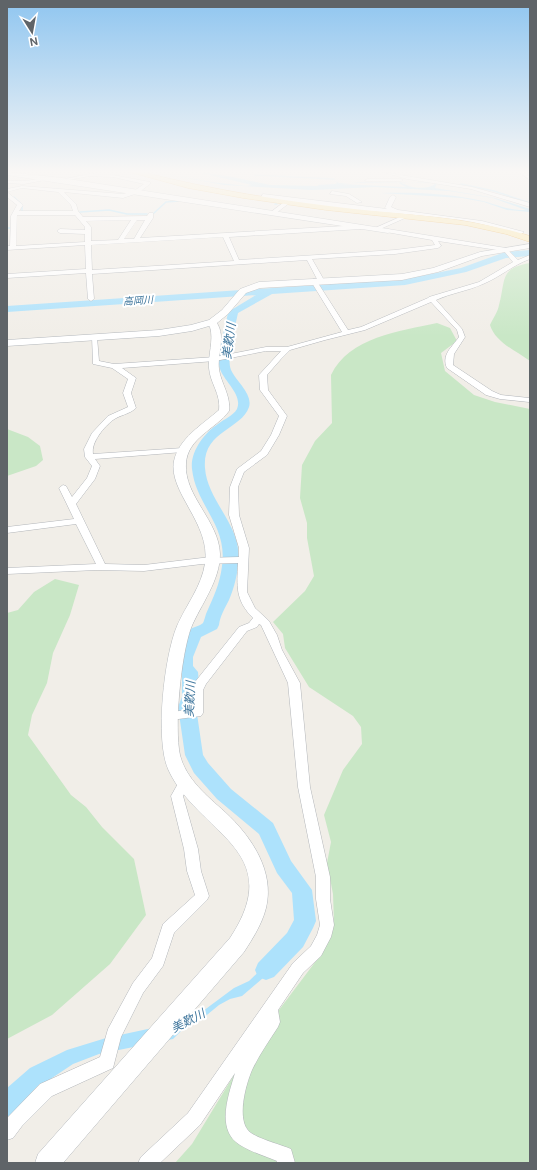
<svg xmlns="http://www.w3.org/2000/svg" width="537" height="1170" viewBox="0 0 537 1170" font-family="'DM Sans','Noto Sans JP',sans-serif">
<rect width="100%" height="100%" fill="#f1eee8"/>
<g fill="#c9e7c6">
<path d="M530,263V361C516,351 495,342 490,325C493,318 498,312 499,305C506,280 499,268 530,263Z"/>
<path d="M437,323L450,328L457,341L441,353L445,371L474,395L495,402L530,409V1163H175L192,1144L251,1047L319,957L334,922L333,894L327,863L331,842L324,815L343,770L362,744L361,727L353,716L309,687L285,648L283,634L273,622L305,591L314,576L307,538V523L300,498L302,465L315,441L332,423L331,375C349,337 400,331 437,323Z"/>
<polygon points="7,429 28,437 40,446 43,460 36,466 7,476"/>
<polygon points="55,579 79,585 70,615 53,653 47,683 32,715 28,735 71,795 86,807 102,827 134,859 146,915 110,964 52,1015 7,1039 7,613 18,610 34,592"/>
</g>
<g fill="#ade2fc" fill-rule="evenodd">
<path d="M155,172L211,182L246,186L252,185L197,172L228,176L270,185L319,186L317,185L335,184L337,183L335,181L339,183L432,182L437,183L435,188L495,198L530,209V212L507,210L484,202L462,198L381,193C411,192 443,193 473,199C492,202 507,211 526,210L493,198L449,191L375,187L312,190L224,185ZM362,182H397L406,187L339,184ZM400,182L436,183C428,191 409,188 400,182Z"/>
<polygon points="277,954 284,960 242,996 230,999 219,1005 202,1019 183,1029 173,1039 99,1054 73,1064 52,1078 7,1119 7,1088 30,1068 67,1050 106,1038 171,1024 199,1014 234,988 249,981"/>
</g>
<g fill="none" stroke-linecap="round" stroke-linejoin="round">
<g stroke="#ade2fc" stroke-width="1.5">
<polyline points="255,175 334,179"/>
<polyline points="461,184 494,191 530,203"/>
<polyline points="14,197 21,204"/>
<polyline points="275,204 277,204"/>
<polyline points="22,205 22,212"/>
<polyline points="80,212 109,210 127,214 147,214"/>
<polyline points="154,213 166,202 178,201"/>
<polyline points="7,228 10,228"/>
</g>
<path fill="#ade2fc" fill-rule="evenodd" d="M530,250V256L506,258L466,272L405,285L272,294L238,313C235,328 226,357 231,370C236,381 253,394 249,407C241,430 202,431 205,468C207,496 231,517 237,543C241,561 236,584 229,600C225,608 220,616 219,625L217,629L201,637L193,657V666L198,672L200,697L196,707L203,755L208,763L231,789L273,823L291,861L312,890L316,921L313,928L303,947L274,977L266,980L258,977L255,970L258,963L287,933L294,920L292,893L277,873L259,834L217,799L194,773L185,755L178,707L182,697V675L177,669C177,659 181,636 189,630C193,627 200,626 203,623C204,621 205,617 206,614C213,598 220,584 222,566C228,525 196,506 192,469C190,452 204,433 218,424C224,419 233,416 237,409C243,395 224,381 220,369C216,356 226,326 228,312L256,295L7,312V306L405,279L461,268L505,252Z"/>
<g stroke="#b3b6ba" stroke-width="1">
<g id="street">
<polygon points="383,172 472,187 530,203 530,207 471,189 407,179"/>
<polygon points="519,172 524,172 530,177 530,180"/>
<path d="M90,174L113,175L150,182V184L138,193L123,198L64,192L76,204L78,211L83,217L147,216L149,213H153V218L140,238L361,225L364,227L361,229L229,237L239,260L395,250L435,245L432,240L386,232L385,231L388,229L506,248L518,260L530,255V259C513,265 500,277 483,284C468,291 451,293 436,300L462,329L465,337L454,354L453,365L492,391L501,395L529,398V402L500,399L486,395L447,368C441,355 452,347 459,337L457,330L431,302L365,330L325,340L290,350L281,359L267,375L268,390L287,416L279,435L267,455L244,472L238,487L239,515L249,548L247,592L255,608L269,621L277,635L282,650L300,683L310,787L330,877V899L334,925L331,937L321,956L303,973L278,1010L280,1022L278,1027C269,1041 259,1055 252,1070C246,1084 235,1122 251,1133C262,1140 279,1144 291,1149L295,1163H276L277,1161C265,1156 251,1152 240,1145C215,1130 229,1094 235,1073L200,1125L160,1163H138L141,1157L188,1113L293,963L311,946L317,935L320,925L316,899V877L298,787L288,683L261,625L259,624L257,627L247,631L206,684L203,690V713L201,716L171,720L167,719L165,716L167,713L191,709V690L195,682L239,627L249,623L253,618C235,600 237,586 238,563L202,564L144,571L97,570L7,574V568L96,564L76,524L7,533V527L74,519L59,488L63,485L66,486L72,497L87,478L92,466L85,457L84,449L92,433L108,416L128,407L123,393L128,379L112,368L93,364L92,336L97,337L99,361L114,364L215,357L266,347H287L342,332L312,283L313,279H317L307,260L92,274L94,299L91,301L88,299L86,273L7,278V274L86,269L85,245L7,250V246H10L11,216L17,205L7,197V189L22,186L123,194L134,191L144,184L113,177L90,176L62,181L60,180ZM22,188L58,192L71,205L73,211H19L23,205L7,192ZM17,215H75L85,227V230L60,229L57,231L60,233L85,234V242L16,246ZM131,220L118,240L91,241V227L86,221ZM137,220H145L134,239H124ZM223,237L234,261L92,270L91,245ZM438,241L504,251L513,262L479,282L429,297L428,298L361,327L348,330L318,283V280L321,282L324,280L312,259L395,254L438,248L441,246ZM266,351H281L259,375L260,390L279,416L271,435L261,451L237,469L230,487L229,515L239,548V557L202,558L144,565L105,564L76,504L95,479L100,466L95,459L183,452L187,450L183,448L93,454C91,442 104,427 113,420C120,415 130,414 136,408L131,393L136,378L122,368L215,361Z"/>
<polygon points="48,177 50,179 24,184 7,183 7,181 26,181"/>
<polygon points="367,179 401,179 403,180 401,181 365,181"/>
<polygon points="332,191 349,194 362,202 357,203 346,196 330,194"/>
<path d="M263,194L387,209L385,208L390,197L393,195L396,197L391,207L398,210L482,221L524,232L521,234C501,229 482,223 461,220C395,211 327,211 261,197Z"/>
<polygon points="283,203 288,204 275,214 271,214 271,212"/>
<polygon points="400,217 405,218 378,230 373,229"/>
<polygon points="184,778 188,780 190,783 183,796 198,849 201,871 209,896 207,900 174,933 163,966 143,993 121,1037 113,1068 52,1096 22,1126 13,1138 7,1140 7,1118 40,1084 100,1057 108,1029 133,983 152,958 163,924 195,895 187,871 184,849 171,796 180,780"/>
</g>
</g>
<g stroke="#b4b8bc" stroke-width="1">
<g id="secondary">
<polygon points="7,172 62,178 388,229 392,231 388,233 7,175"/>
<path d="M530,244V248L482,256L438,272L402,280L260,288L246,293L228,314L217,323C226,338 217,353 219,369C221,384 231,395 229,411C216,429 187,438 186,464C184,496 219,521 220,554C220,581 201,604 191,628C181,655 174,727 180,755C186,779 207,796 225,812C251,836 275,871 266,908C262,924 253,938 244,952L63,1163H35L38,1154L230,938C289,849 197,834 168,769C155,739 164,657 177,626C186,605 202,586 205,563C211,524 168,492 174,461C179,438 202,425 219,410C221,394 210,383 209,368C208,354 214,341 210,327L209,326L192,331L159,336L7,346V340L159,330L191,325L209,320L222,310L240,289L259,282L402,274L433,268L480,252Z"/>
</g>
</g>
<g stroke="#edb965" stroke-width="1">
<path id="primary" d="M130,172H142C212,190 283,201 354,209C414,215 472,218 530,236V242L506,234L465,225L326,210L243,198L188,188Z"/>
</g>
<use href="#street" fill="#fff" fill-rule="evenodd"/>
<use href="#secondary" fill="#fff" fill-rule="evenodd"/>
<use href="#primary" fill="#fce9b2" fill-rule="evenodd"/>
</g>
<linearGradient id="sky" x2="0" y2="1"><stop stop-color="#90c6f0"/><stop offset="0.51" stop-color="#f9f7f5"/><stop offset="1" stop-color="#f9f7f5" stop-opacity="0"/></linearGradient>
<rect width="537" height="336" fill="url(#sky)"/>
<g text-anchor="middle" stroke-width="4" stroke-linejoin="round" paint-order="stroke">
<g font-size="10" font-style="italic" fill="#42789e" stroke="#fff">
<text transform="translate(138 300) rotate(-4)" y="4">高岡川</text>
</g>
<g font-size="12" font-style="italic" fill="#42789e" stroke="#fff">
<text transform="translate(229 341) rotate(-82)" y="4">美歎川</text>
<text transform="translate(190 699) rotate(-87)" y="4">美歎川</text>
<text transform="translate(188 1021) rotate(-27)" y="4">美歎川</text>
</g>
</g>
<rect width="537" height="1170" fill="none" stroke="#5f6468" stroke-width="16"/>
<g transform="translate(32 32) rotate(169)" stroke="#ffffff" stroke-width="3" paint-order="stroke">
<path d="M0-3L7 15L0 10L-7 15Z" fill="#5f6468"/>
<text y="-6" font-size="11" font-weight="bold" text-anchor="middle" fill="#5f6468">N</text>
</g>
</svg>
